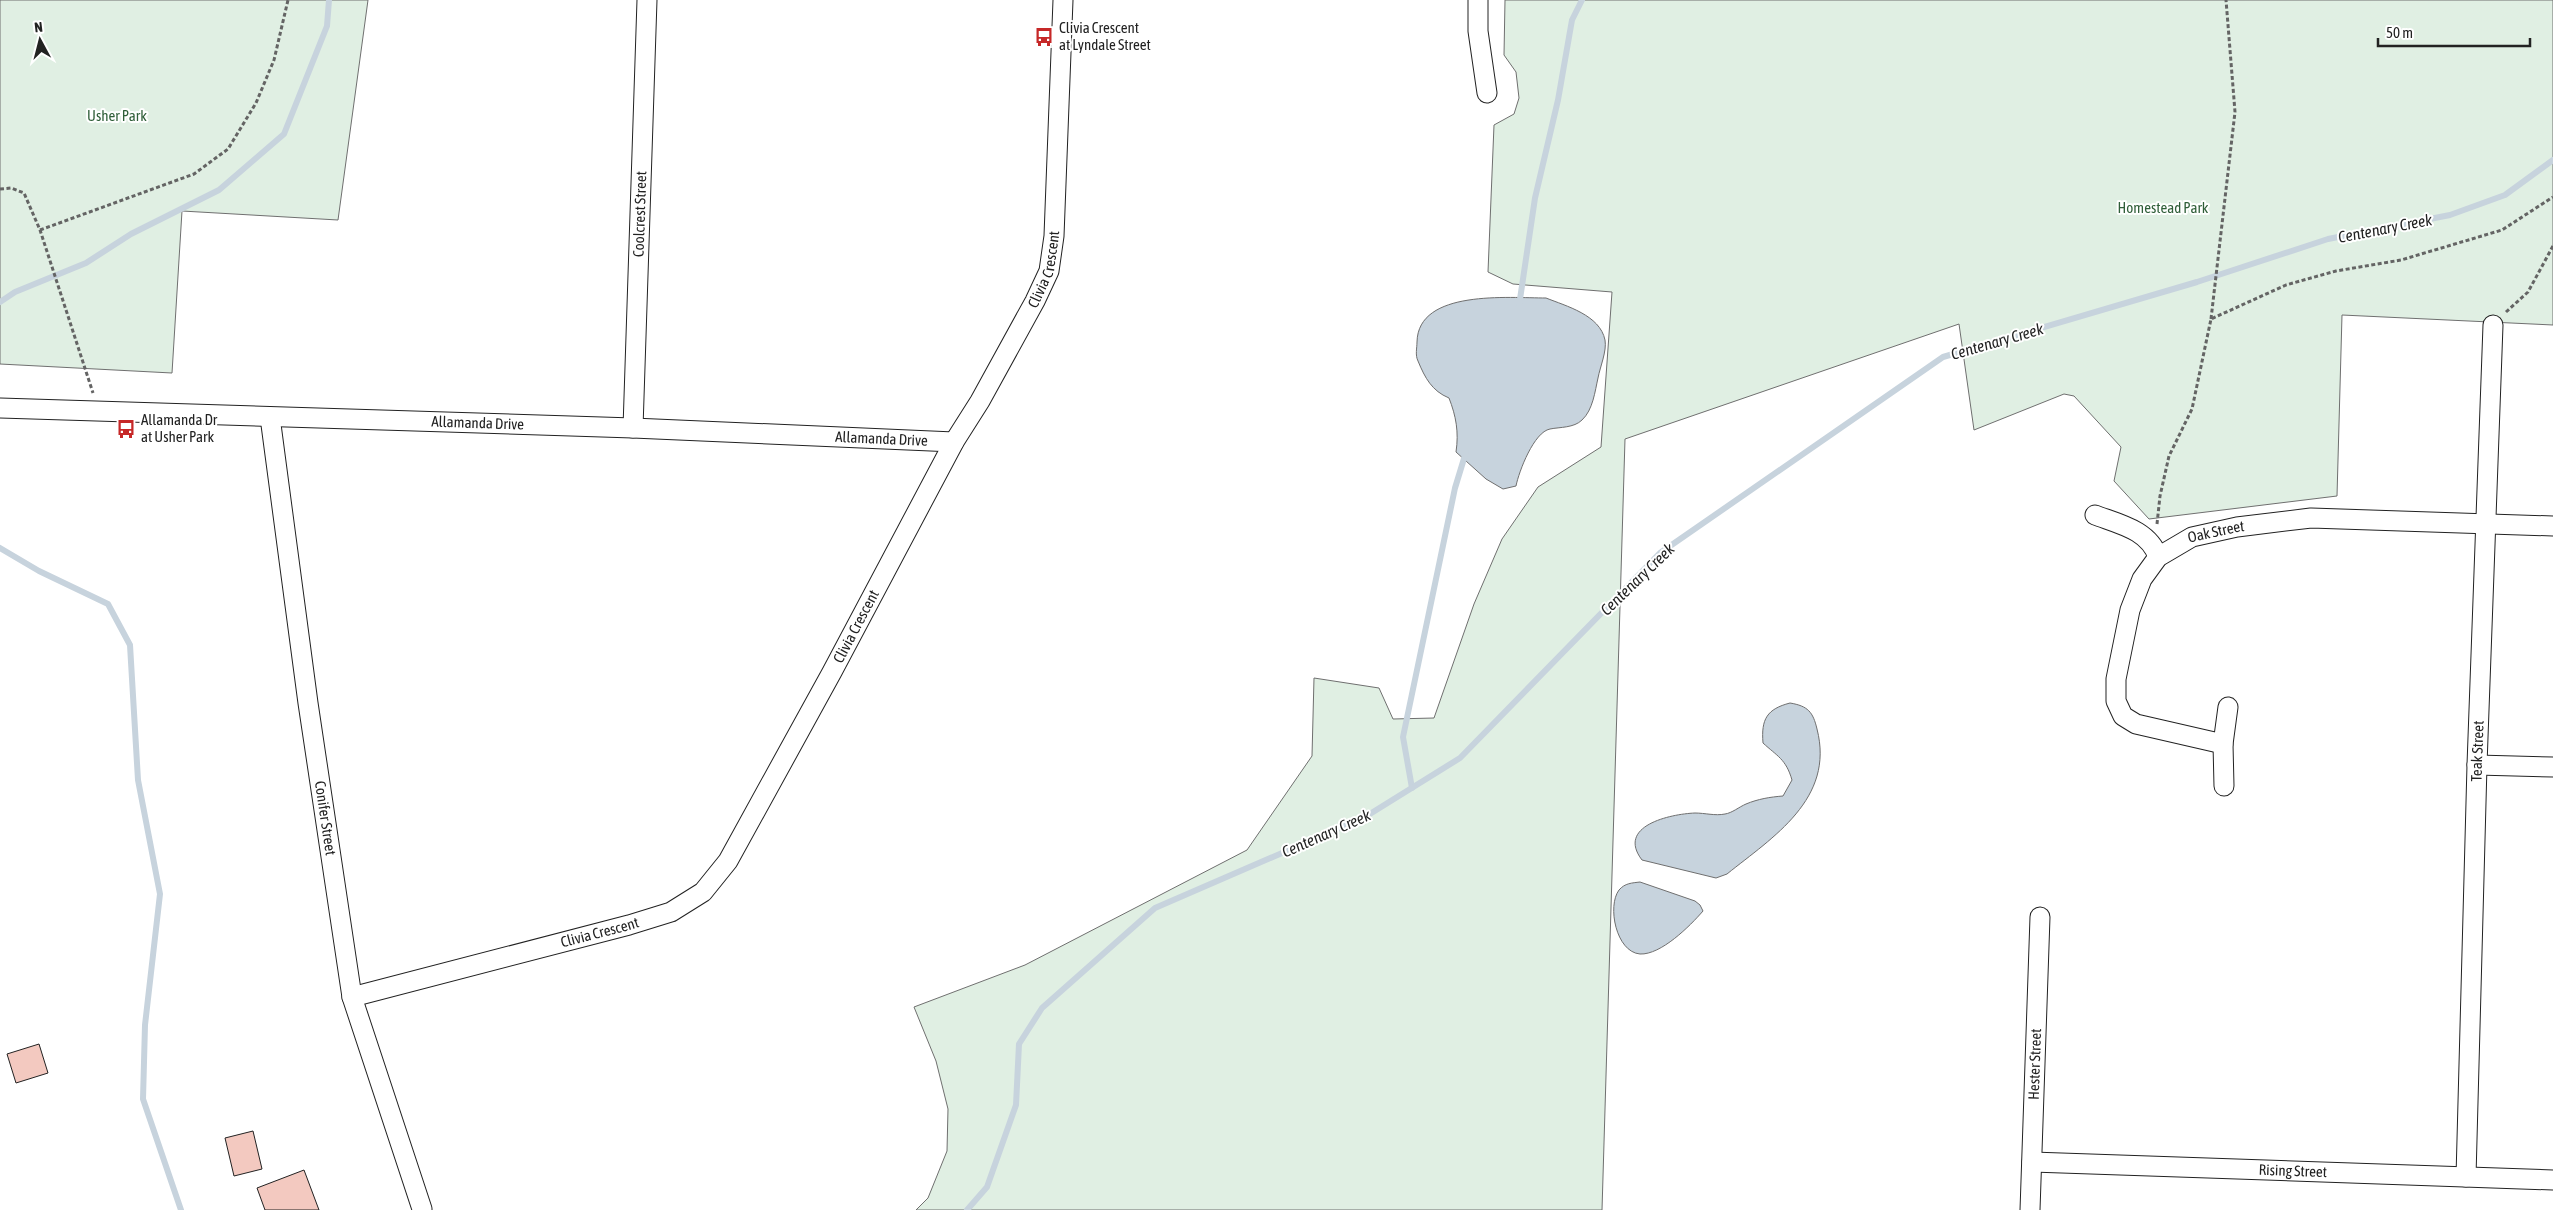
<svg xmlns="http://www.w3.org/2000/svg" width="2553" height="1210" viewBox="0 0 2553 1210" font-family="'Asap Condensed',sans-serif">
<rect width="100%" height="100%" fill="#fff"/>
<g fill="#e0efe3" stroke="#6f6f6f">
<polygon points="0,0 368,0 338,220 182,211 172,373 0,364"/>
<polygon points="1505,0 2553,0 2553,325 2342,315 2337,496 2149,519 2114,481 2121,447 2074,396 2064,394 1974,430 1959,324 1625,439 1602,1210 916,1210 928,1198 947,1151 948,1109 936,1061 914,1007 1025,965 1247,850 1312,756 1314,678 1379,688 1393,719 1434,718 1474,604 1502,539 1538,487 1601,447 1612,292 1513,284 1488,272 1494,125 1514,114 1519,98 1516,72 1504,55"/>
</g>
<g fill="#c7d3dd" stroke="#6f6f6f">
<path d="M1546,298C1566,306 1600,315 1605,340C1607,351 1600,367 1598,378C1595,391 1593,410 1582,420C1574,428 1560,427 1550,429C1534,432 1519,471 1516,486L1503,489L1486,479L1456,452C1459,432 1456,416 1449,398C1432,391 1425,378 1418,361C1415,355 1417,348 1417,342C1418,289 1509,298 1546,298Z"/>
<path d="M1790,703C1808,706 1813,712 1817,729C1835,799 1773,837 1727,874L1716,878L1642,860C1616,826 1670,814 1695,813C1705,813 1715,816 1725,814C1732,813 1739,807 1746,804C1758,799 1770,797 1783,796L1792,780C1786,759 1777,756 1763,743C1761,719 1767,709 1790,703Z"/>
<path d="M1640,882L1695,901L1700,905L1703,911C1690,926 1661,955 1640,954C1616,952 1607,906 1619,890C1625,883 1632,883 1640,882Z"/>
</g>
<g fill="none" stroke-linecap="round" stroke-linejoin="round">
<g stroke="#c7d3dd" stroke-width="6">
<polyline points="0,302 15,292 86,263 131,234 219,190 284,134 327,26 329,0"/>
<polyline points="1519,306 1535,198 1558,100 1572,20 1582,0"/>
<polyline points="0,548 39,571 108,604 130,645 138,780 160,894 145,1025 143,1099 181,1210"/>
<polyline points="1412,788 1403,737 1455,488 1466,452"/>
<polyline points="967,1210 987,1187 1016,1105 1019,1044 1042,1008 1155,908 1365,817 1460,758 1660,553 1943,357 2197,282 2328,239 2450,215 2505,195 2553,160"/>
</g>
</g>
<g fill="#f3c9c0" stroke="#222">
<polygon points="39,1044 48,1073 16,1083 7,1054"/>
<polygon points="253,1131 262,1169 234,1176 225,1138"/>
<polygon points="304,1170 319,1210 265,1210 257,1188"/>
</g>
<g fill="none" stroke-linecap="round" stroke-linejoin="round">
<g stroke="#222" stroke-width="21">
<g id="minor">
<polyline points="1478,0 1478,31 1487,93"/>
<path id="s1" d="M0,408L633,428L954,442"/>
<path id="s2" d="M270,417L308,703L352,997L422,1209"/>
<path id="s3" d="M633,428L647,0"/>
<path d="M2095,515C2119,524 2149,530 2158,557"/>
<path id="s4" d="M2223,744L2136,724L2123,716L2116,701V679L2130,610L2142,579L2158,557L2192,537L2237,527L2311,518L2553,526"/>
<polyline points="2477,765 2553,767"/>
<polyline points="2224,786 2223,744 2228,707"/>
<path id="s5" d="M352,997L629,925L671,912L703,892L728,861L832,672L954,442L980,401L1035,301L1049,271L1054,236L1063,0"/>
<path id="s6" d="M2032,1162L2553,1180"/>
<path id="s7" d="M2466,1177L2477,765L2493,325"/>
<path id="s8" d="M2030,1210L2040,917"/>
</g>
</g>
<g stroke="#646464" stroke-width="3" stroke-dasharray="4 2.5" stroke-linecap="butt">
<polyline points="0,189 11,188 24,193 40,230 93,393"/>
<polyline points="40,230 194,174 228,149 256,103 274,60 288,0"/>
<polyline points="2506,312 2528,292 2553,246"/>
<polyline points="2211,319 2235,112 2226,0"/>
<polyline points="2157,524 2160,496 2169,456 2192,409 2211,319 2286,285 2336,271 2401,260 2502,230 2553,197"/>
</g>
<use href="#minor" stroke="#fff" stroke-width="19"/>
</g>
<defs>
<g id="bus-bare" transform="scale(1.5)"><path d="M-5-6H5V4H4V6H2V4H-2V6H-4V4H-5ZM-3.5-4V0h7V-4ZM-3.5 1.2v1.5H-2V1.2ZM2 1.2v1.5H3.5V1.2Z" fill="#c62828" stroke="#fff" stroke-width="2.5" paint-order="stroke"/></g>
</defs>
<g fill-rule="evenodd">
<use href="#bus-bare" x="1044" y="37"/>
<use href="#bus-bare" x="126" y="429"/>
</g>
<g text-anchor="middle" stroke-width="4" stroke-linejoin="round" paint-order="stroke">
<g font-size="15" fill="#222" stroke="#fff" text-anchor="start">
<text x="1059" y="33">Clivia Crescent<tspan x="1059" dy="17">at Lyndale Street</tspan></text>
<text x="141" y="425">Allamanda Dr<tspan x="141" dy="17">at Usher Park</tspan></text>
</g>
<g font-size="15" fill="#2f5e38" stroke="#fff">
<text x="117" y="121">Usher Park</text>
<text x="2163" y="213">Homestead Park</text>
</g>
<g font-size="15" fill="#222" stroke="#fff">
<text dy="5" stroke="none"><textPath href="#s3" startOffset="214">Coolcrest Street</textPath></text>
<text dy="5" stroke="none"><textPath href="#s5" startOffset="1080">Clivia Crescent</textPath></text>
<text dy="5" stroke="none"><textPath href="#s1" startOffset="478">Allamanda Drive</textPath></text>
<text dy="5" stroke="none"><textPath href="#s1" startOffset="882">Allamanda Drive</textPath></text>
<text dy="5" stroke="none"><textPath href="#s4" startOffset="338">Oak Street</textPath></text>
<text dy="5" stroke="none"><textPath href="#s5" startOffset="675">Clivia Crescent</textPath></text>
<text dy="5" stroke="none"><textPath href="#s7" startOffset="426">Teak Street</textPath></text>
<text dy="5" stroke="none"><textPath href="#s2" startOffset="405">Conifer Street</textPath></text>
<text dy="5" stroke="none"><textPath href="#s5" startOffset="256">Clivia Crescent</textPath></text>
<text dy="5" stroke="none"><textPath href="#s8" startOffset="146">Hester Street</textPath></text>
<text dy="5" stroke="none"><textPath href="#s6" startOffset="261">Rising Street</textPath></text>
</g>
<g font-size="16" font-style="italic" fill="#222" stroke="#fff">
<text transform="translate(2385 228) rotate(-11)" y="6">Centenary Creek</text>
<text transform="translate(1997 341) rotate(-16)" y="6">Centenary Creek</text>
<text transform="translate(1637 579) rotate(-44)" y="6">Centenary Creek</text>
<text transform="translate(1326 833) rotate(-24)" y="6">Centenary Creek</text>
</g>
</g>
<g transform="translate(40 40) rotate(353)" stroke="#ffffff" stroke-width="4" paint-order="stroke">
<path d="M0-4L9 19L0 12L-9 19Z" fill="#222222"/>
<text y="-8" font-size="14" font-weight="bold" text-anchor="middle" fill="#222222">N</text>
</g>
<path d="M2378 38v8h152v-8" fill="none" stroke="#222222" stroke-width="2.5"/>
<text x="2386" y="38" font-size="15" fill="#222222" stroke="#ffffff" stroke-width="4" paint-order="stroke">50 m</text>
</svg>
